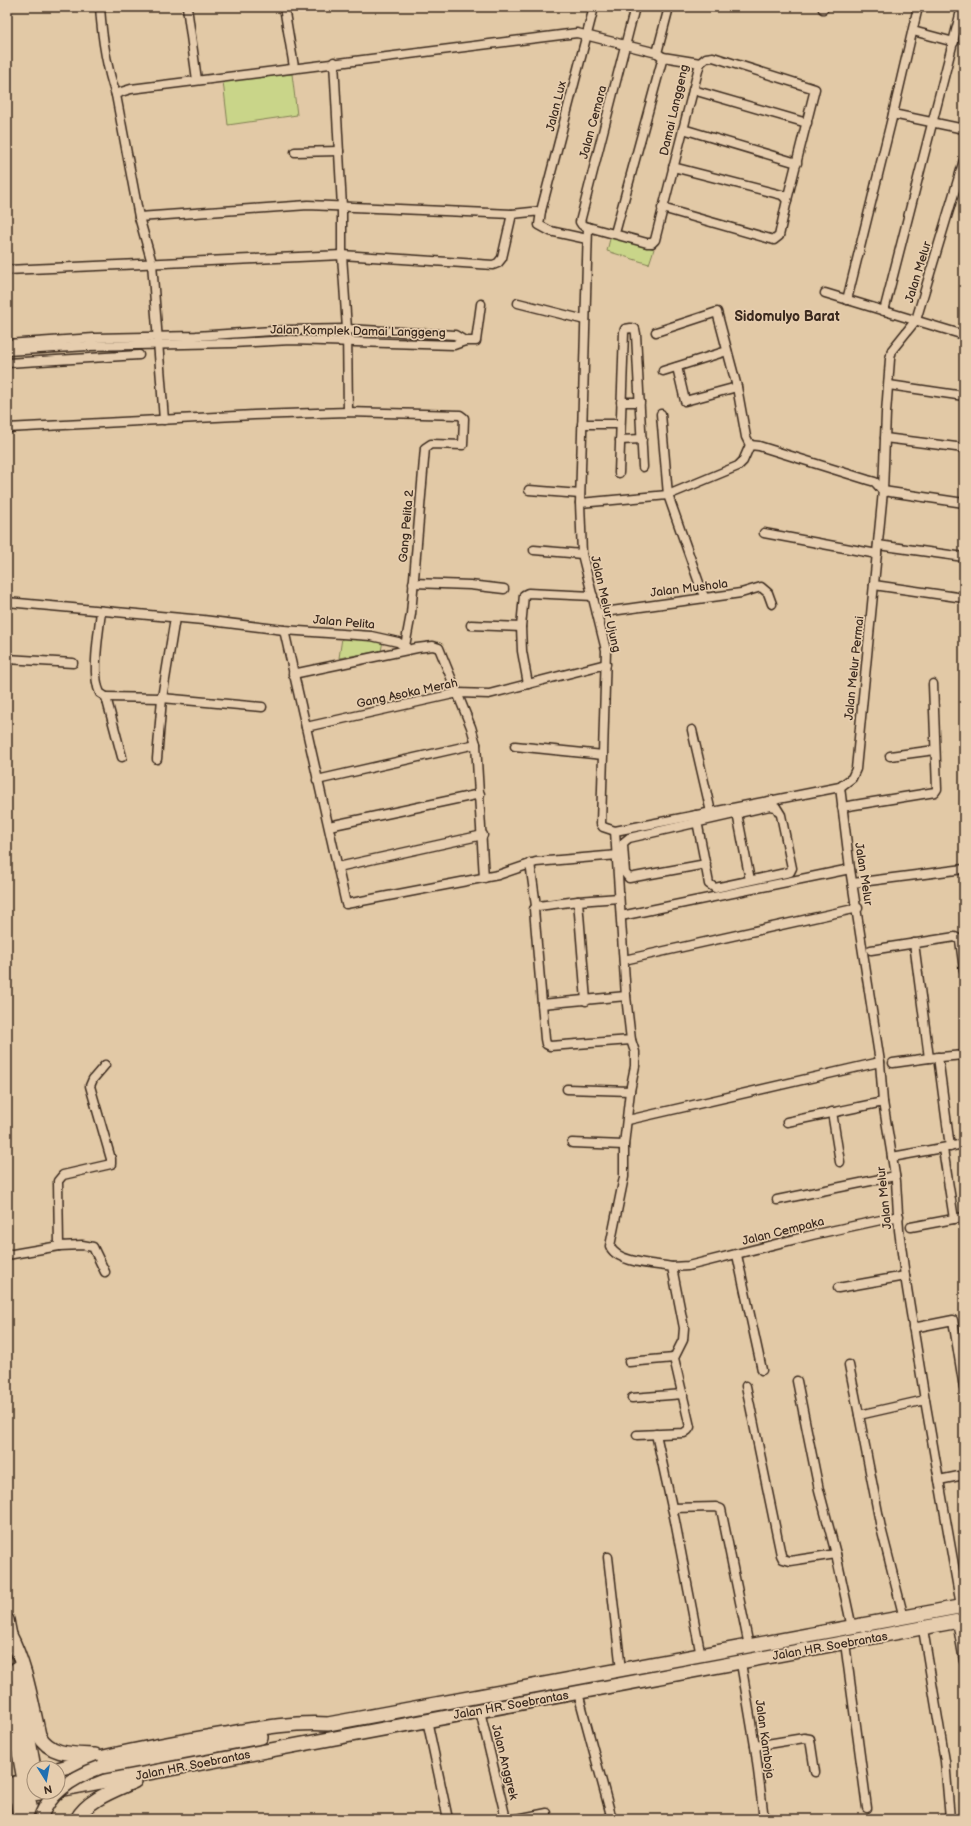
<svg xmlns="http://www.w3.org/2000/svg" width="971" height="1826" viewBox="0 0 971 1826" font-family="'Balsamiq Sans',sans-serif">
<rect width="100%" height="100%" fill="#e2c9a6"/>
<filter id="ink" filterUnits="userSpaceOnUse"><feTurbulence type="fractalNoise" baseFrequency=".025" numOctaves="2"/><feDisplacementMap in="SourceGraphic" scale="8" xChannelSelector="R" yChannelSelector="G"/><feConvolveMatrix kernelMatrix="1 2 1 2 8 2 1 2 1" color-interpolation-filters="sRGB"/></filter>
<g filter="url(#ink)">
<g fill="#c9d589" stroke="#828054">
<polygon points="292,74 297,115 228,125 223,81"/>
<polygon points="611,235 654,249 649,264 607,251"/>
<polygon points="342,638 383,641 381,651 339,658"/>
</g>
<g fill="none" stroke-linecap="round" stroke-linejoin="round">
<g stroke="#3b2a1e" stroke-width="11">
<g id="street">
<path d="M100,7C102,37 106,66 116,95"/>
<polyline points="187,7 197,80"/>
<polyline points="284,7 294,67"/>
<polyline points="635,7 580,222 582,225 588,227 580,503 582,554 606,650 601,824 603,827 615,831 840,787 852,778 856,769 883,491 886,413 890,359 892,350 916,320 964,160"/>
<polyline points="823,9 824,7"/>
<polyline points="913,31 954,42"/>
<polyline points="657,53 669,7"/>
<polyline points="334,62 342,207 342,255 347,329 348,412"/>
<polyline points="693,90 807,123"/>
<polyline points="893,114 918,7"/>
<polyline points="683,129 797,163"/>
<polyline points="295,152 339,151"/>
<polyline points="673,167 782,195 787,200 815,89 713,57 706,58 700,63"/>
<polyline points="662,208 774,240 779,236 787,200"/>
<polyline points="541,211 594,7"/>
<polyline points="139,217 308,205 512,214 541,211 539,225 550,231 587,239"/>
<polyline points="588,227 647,243 652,243 655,240 700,63 663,57 615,233"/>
<polyline points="7,270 342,255 493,265 498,263 502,258 512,214"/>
<polyline points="825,293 964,335"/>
<polyline points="847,300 893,114 964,129"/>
<polyline points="518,303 585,320"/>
<polyline points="884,311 962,7"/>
<polyline points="656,332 717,312 737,387 746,437 750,445"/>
<polyline points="7,344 94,338 196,336 288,330 347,329 455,335 465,341"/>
<polyline points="7,351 88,346 232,343 291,340 454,345 465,341 476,341 481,304"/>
<polyline points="7,363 139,355"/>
<polyline points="677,367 685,401 737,387"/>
<polyline points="663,371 727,351"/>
<polyline points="889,385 964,396"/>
<polyline points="621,402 640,402"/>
<polyline points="661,414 668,495 704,597"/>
<polyline points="164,420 152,263 139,217 116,95 121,92 131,89 577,33 657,53 663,57"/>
<polyline points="582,424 620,424"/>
<polyline points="7,428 254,415 348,412 460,415 464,418 463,445 431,444 425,448 411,614 405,646"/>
<polyline points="885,438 964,448"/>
<polyline points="620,440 642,439"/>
<polyline points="619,473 624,332 625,329 631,328 635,329 636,334 643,467"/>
<polyline points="529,490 580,494"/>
<polyline points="883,491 964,503"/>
<polyline points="580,503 668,495 738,466 743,461 750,445 759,446 868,480 875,482 883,491"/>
<polyline points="764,533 877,554"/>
<polyline points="878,545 964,557"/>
<polyline points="534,550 582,554"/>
<polyline points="413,583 470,585 504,589"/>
<polyline points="874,585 964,598"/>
<polyline points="7,602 203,620 284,630 371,636 398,642 408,649"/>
<path d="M101,611C99,632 91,675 100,693L106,697L122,757"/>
<polyline points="597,613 741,593 761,587 768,593 772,604"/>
<polyline points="471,625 521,627"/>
<polyline points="284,630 346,904 498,875 536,862 618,855"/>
<polyline points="7,659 73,663"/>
<polyline points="293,674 417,648 433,646 439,648 471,727 476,744 484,878"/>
<polyline points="528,684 522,651 521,627 524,595 528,593 593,596"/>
<polyline points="106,697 162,698 262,707"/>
<polyline points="306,727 458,693 489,694 606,664"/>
<polyline points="692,730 711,812"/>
<polyline points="515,746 603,755"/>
<polyline points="890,756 935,750"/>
<polyline points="157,759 162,698 175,618"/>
<polyline points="317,780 476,744"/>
<polyline points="840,787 850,869 880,1062 883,1102 896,1181 899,1230 905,1276 925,1400 961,1606"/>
<polyline points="842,807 935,792 937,789 933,684"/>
<polyline points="737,813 750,880"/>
<path d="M696,815C700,838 705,861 709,884L715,888L790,872L792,868L781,815L776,807L770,806L629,838L624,842L623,845L625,873L629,878L706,864"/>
<polyline points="329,826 480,794"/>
<polyline points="530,863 536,906"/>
<polyline points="338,867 483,835"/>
<polyline points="853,883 964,869"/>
<polyline points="578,901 538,906 534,909 545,1039 546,1044 550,1046 631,1040 626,996 615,831"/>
<polyline points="621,916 850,869"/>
<polyline points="914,943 929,1058 964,1055"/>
<polyline points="871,950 955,937 960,940 964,970"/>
<polyline points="624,960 858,908"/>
<polyline points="586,1001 578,901 619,898"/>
<polyline points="542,1004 626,996"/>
<path d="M631,1040L635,1052V1066L630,1091L624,1145V1177L610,1246C616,1263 656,1264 672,1267L684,1328L683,1340L674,1358L690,1427L688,1430L684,1433L637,1435"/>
<polyline points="938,1057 950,1147"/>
<polyline points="893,1063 929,1058"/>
<polyline points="567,1089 630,1091"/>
<polyline points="832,1112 840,1162"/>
<polyline points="628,1120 880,1062"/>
<polyline points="787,1122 883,1102"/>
<polyline points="572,1143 624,1145"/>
<polyline points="943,1149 954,1219"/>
<polyline points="892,1157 964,1144"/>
<polyline points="777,1200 895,1176"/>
<polyline points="911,1227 964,1217"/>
<polyline points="59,1246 82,1245 93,1247 105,1272"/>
<polyline points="7,1255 59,1246 58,1181 63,1175 111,1164 111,1159 90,1086 93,1079 105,1065"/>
<polyline points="737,1255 762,1370"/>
<polyline points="672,1267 688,1266 812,1235 899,1216"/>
<polyline points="838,1288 905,1276"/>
<polyline points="913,1328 953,1320 964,1388"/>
<polyline points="629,1362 674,1358"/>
<polyline points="849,1365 859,1415"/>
<polyline points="797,1381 819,1490 836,1554 852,1628"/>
<polyline points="746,1386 781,1555 783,1559 790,1561 836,1554"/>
<polyline points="632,1398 683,1394"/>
<polyline points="656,1434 675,1521 701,1656"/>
<polyline points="939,1480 964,1475"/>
<polyline points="672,1508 716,1507 721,1509 749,1646"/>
<polyline points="608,1557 621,1670"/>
<polyline points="904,1618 881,1528 859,1415 925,1400"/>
<polyline points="957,1621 964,1661"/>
<polyline points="923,1629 945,1761 950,1819"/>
<polyline points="845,1643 867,1808"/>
<polyline points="741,1663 755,1746 764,1819"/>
<polyline points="578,1693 612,1819"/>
<polyline points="480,1711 506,1819"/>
<polyline points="427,1720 448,1819"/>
<polyline points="755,1746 804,1738 810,1739 815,1772"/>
<polyline points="517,1819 547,1813"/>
</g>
</g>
<g stroke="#3b2a1e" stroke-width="16">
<g id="primary">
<polyline points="7,1620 11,1641"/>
<path d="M9,1633C26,1665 31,1700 39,1735C50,1756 74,1754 95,1755"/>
<polyline points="16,1669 34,1768"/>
<polyline points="7,1687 24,1780 33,1819"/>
<polyline points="101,1767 261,1737"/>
<path d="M58,1769C113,1753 169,1743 225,1734C260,1728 293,1722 328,1724L964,1606"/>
<polyline points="15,1783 20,1819"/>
<polyline points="58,1790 964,1620"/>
<polyline points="7,1796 18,1796 47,1792"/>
<path d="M77,1819C88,1799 116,1790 135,1781"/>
</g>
</g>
<use href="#street" stroke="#e6cdae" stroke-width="8"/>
<use href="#primary" stroke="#e6cdae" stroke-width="13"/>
<g stroke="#3b2a1e" stroke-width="16" stroke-linecap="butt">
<path id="primary-bridge" d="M40,1819C49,1792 76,1776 101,1767"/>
</g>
<use href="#primary-bridge" stroke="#e6cdae" stroke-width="13"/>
</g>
</g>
<g text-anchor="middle" stroke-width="3.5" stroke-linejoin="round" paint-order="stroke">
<g font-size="12" fill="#3b2a1e" stroke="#e6cdae">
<text transform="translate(556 106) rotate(-76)" y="4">Jalan Lux</text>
<text transform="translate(674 110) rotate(-77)" y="4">Damai Langgeng</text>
<text transform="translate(593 122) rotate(-75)" y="4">Jalan Cemara</text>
<text transform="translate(918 272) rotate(-73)" y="4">Jalan Melur</text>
<text transform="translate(358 331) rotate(1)" y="4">Jalan Komplek Damai Langgeng</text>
<text transform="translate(406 526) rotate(-85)" y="4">Gang Pelita 2</text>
<text transform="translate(689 588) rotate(-7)" y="4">Jalan Mushola</text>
<text transform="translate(606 604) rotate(77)" y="4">Jalan Melur Ujung</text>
<text transform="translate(344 622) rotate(5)" y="4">Jalan Pelita</text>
<text transform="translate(854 668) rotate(-84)" y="4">Jalan Melur Permai</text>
<text transform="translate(407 693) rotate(-12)" y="4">Gang Asoka Merah</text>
<text transform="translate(864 874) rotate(81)" y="4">Jalan Melur</text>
<text transform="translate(884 1198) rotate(-96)" y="4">Jalan Melur</text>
<text transform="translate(783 1231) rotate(-14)" y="4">Jalan Cempaka</text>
<text transform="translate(830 1646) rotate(-10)" y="4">Jalan HR. Soebrantas</text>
<text transform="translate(511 1705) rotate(-10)" y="4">Jalan HR. Soebrantas</text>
<text transform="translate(765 1739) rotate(82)" y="4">Jalan Kamboja</text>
<text transform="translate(505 1762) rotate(76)" y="4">Jalan Anggrek</text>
<text transform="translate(193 1765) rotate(-11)" y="4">Jalan HR. Soebrantas</text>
</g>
<g font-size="14" font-weight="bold" fill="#3b2a1e" stroke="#e6cdae">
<text x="787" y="321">Sidomulyo Barat</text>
</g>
</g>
<rect width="971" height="1826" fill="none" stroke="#e6cdae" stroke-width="24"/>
<rect x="12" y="12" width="947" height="1802" fill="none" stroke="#3b2a1e" stroke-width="1.5" filter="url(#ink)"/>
<g transform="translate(46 1780) rotate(169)"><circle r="19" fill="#e6cdae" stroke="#a28c74"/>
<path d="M0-3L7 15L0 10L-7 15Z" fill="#1f6fb2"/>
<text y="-6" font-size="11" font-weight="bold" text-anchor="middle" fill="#3b2a1e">N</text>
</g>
</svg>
